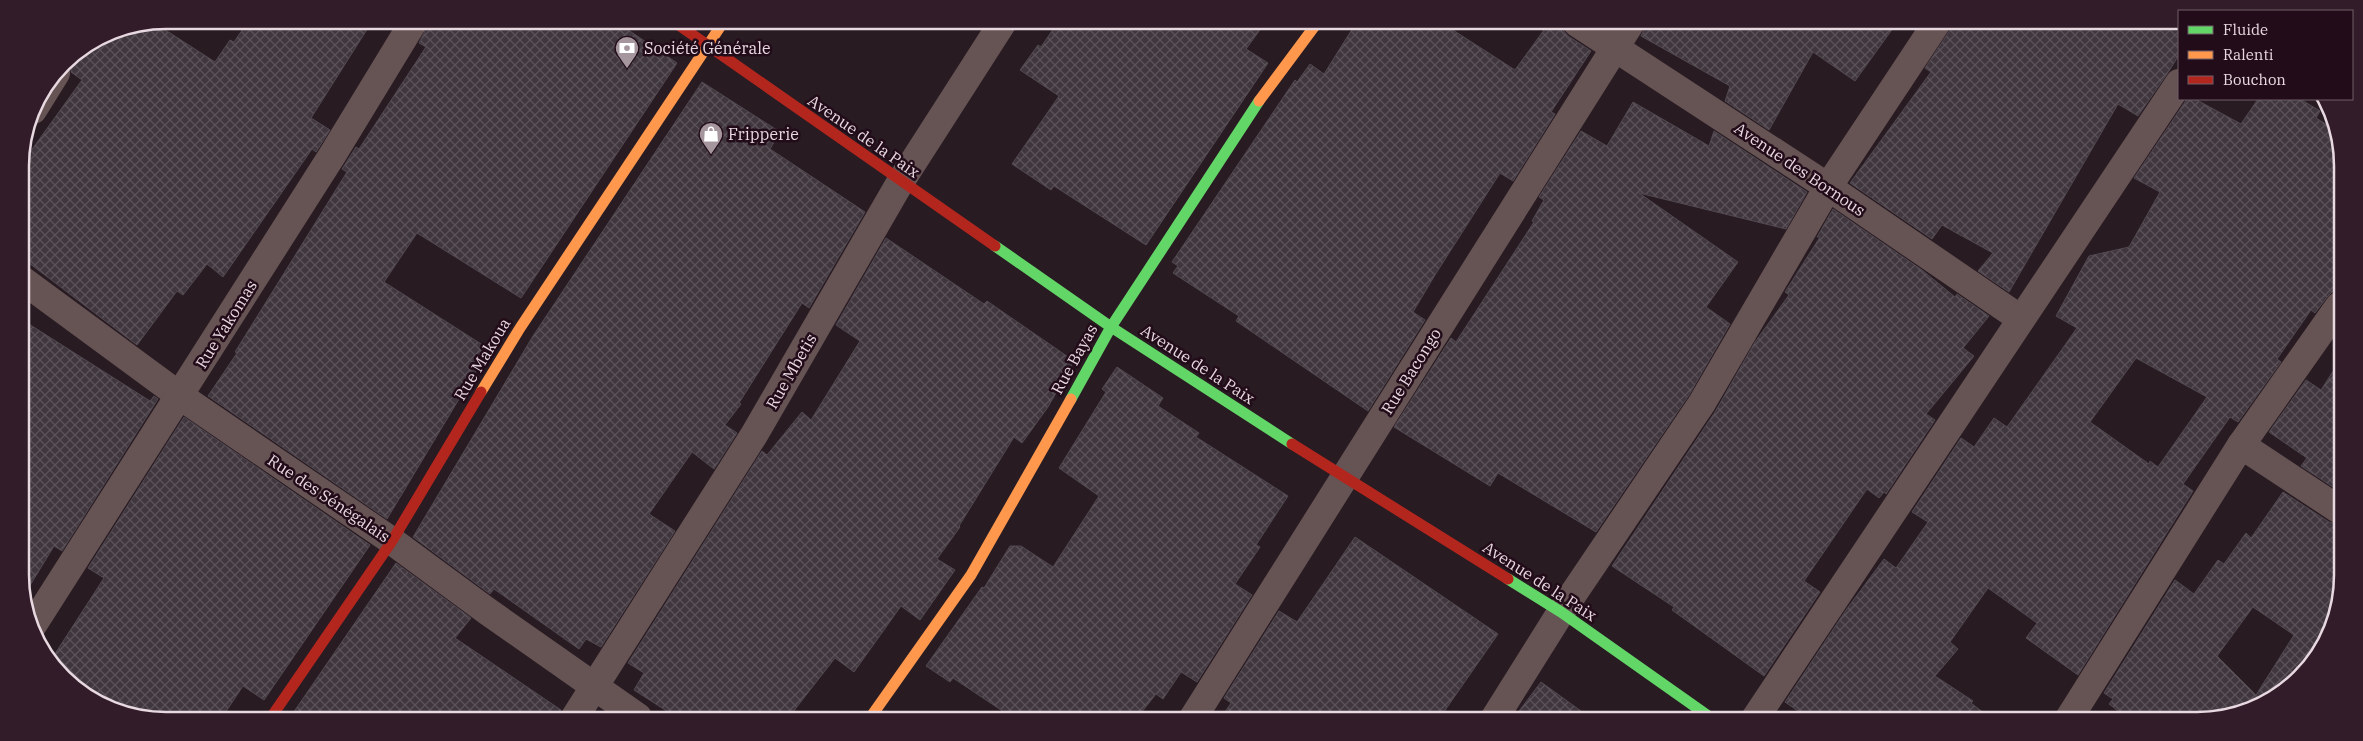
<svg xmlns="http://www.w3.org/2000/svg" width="2363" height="741" viewBox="0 0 2363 741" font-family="'IBM Plex Serif',serif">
<defs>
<pattern id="building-cross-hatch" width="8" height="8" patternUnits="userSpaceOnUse" patternTransform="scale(1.25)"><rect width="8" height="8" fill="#3f363e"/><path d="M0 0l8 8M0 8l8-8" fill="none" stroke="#5b525a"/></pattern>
</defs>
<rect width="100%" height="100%" fill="#281b22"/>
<g fill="url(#building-cross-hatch)" stroke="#514850" fill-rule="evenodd">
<polygon points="249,20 373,20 311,118 330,130 316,152 312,149 223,277 207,264 183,295 177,291 137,345 21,257 20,166 82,80 71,72 71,69 87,46 110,31 153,22 215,62 230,40 234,42"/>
<polygon points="430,21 615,21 677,63 521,298 417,233 384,282 489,349 387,519 208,396 237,353 235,352 347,172 342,169 356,147 359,149 426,47 419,43"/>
<polygon points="1058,22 1265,23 1246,49 1268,63 1146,245 1054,186 1051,190 1012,164 1059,96 1020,70 1038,45 1041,47"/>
<polygon points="1356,23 1442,23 1515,70 1549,23 1562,23 1563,30 1568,36 1591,51 1551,112 1555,114 1513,181 1500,173 1435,275 1413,312 1425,320 1368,411 1236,321 1239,316 1173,273 1178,266 1172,262 1295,80 1297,82 1310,64 1324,74"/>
<polygon points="1646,24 1645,24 1896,24 1855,81 1813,52 1769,130 1725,101 1730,86 1641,36"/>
<polygon points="1954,24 2179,25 2179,55 2169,71 2138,116 2118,104 2009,292 1978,271 1993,253 1942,225 1932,239 1850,183 1931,72 1925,68"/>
<polygon points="702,82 780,132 770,149 865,212 809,308 802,303 739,403 741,404 725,425 737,433 714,469 692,452 649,514 675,531 601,647 586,639 579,649 494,589 490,594 413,537 533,336"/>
<path d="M2187,99H2195L2241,124L2258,99H2300L2320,111L2316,118L2337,131L2340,137V291L2332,292L2327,297L2315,313L2311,310L2277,359L2281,362L2238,422L2230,417L2183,484L2193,491L2078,675L2026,638L2037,623L1988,588L1950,642L1958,649L1935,676L1973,701L1971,703L1993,720H1811L1785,702L1846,610L1884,559L1896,568L1928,522L1912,512L1961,438L1974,447L1994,418L2007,427L2077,328L2056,316L2089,256L2129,247L2160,192L2134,178ZM2136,358L2207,397L2158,467L2150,461L2149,464L2090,422Z"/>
<polygon points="1633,102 1709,146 1714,131 1807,192 1786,229 1639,193 1738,262 1706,307 1730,324 1689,395 1596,532 1498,473 1490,486 1394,427 1451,338 1456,342 1534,222 1532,221 1544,200 1539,197 1581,131 1607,146"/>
<polygon points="1833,209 1922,270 1955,297 1957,294 1989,316 1963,348 1974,356 1926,414 1935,420 1886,494 1884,492 1879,498 1867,489 1804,581 1820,592 1764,676 1672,610 1674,607 1612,566 1715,412 1755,342 1789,295 1785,292 1820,237 1817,237"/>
<polygon points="886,238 984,304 987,301 1074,361 1048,407 1022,443 1014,437 959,526 960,527 937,559 955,570 920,620 901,606 854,672 835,658 789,717 676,717 634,690 644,673 628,663 762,451 767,455 802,412 811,420 860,341 836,325"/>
<polygon points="21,319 150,401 154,396 158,399 62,551 54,546 23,597"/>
<polygon points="2339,362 2339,491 2301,466 2307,458 2269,432 2306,380 2321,390"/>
<polygon points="1117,367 1163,398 1158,406 1199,433 1196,437 1288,496 1256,545 1260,547 1235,584 1252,595 1197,682 1181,672 1163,699 1156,694 1137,718 1013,718 953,678 950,682 926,666 982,587 984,588 1010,546 1021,546 1053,567 1099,496 1059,468 1106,392 1102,389"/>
<polygon points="184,417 370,545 264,700 243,686 223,716 128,716 54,667 51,660 104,578 88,568"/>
<path d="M2283,492L2329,522L2338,524V613L2319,656L2286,691L2245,713L2207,721H2131L2109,704L2113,699L2104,693L2175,580L2194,594L2218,560L2224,564L2246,533L2251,538ZM2253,607L2294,635L2256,695L2217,656Z"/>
<polygon points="1355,537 1498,634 1439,719 1221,718 1231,703 1224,698 1279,611 1297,622"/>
<polygon points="396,563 471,618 455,638 561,710 559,717 291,716"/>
<polygon points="1541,682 1592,719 1513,719"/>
</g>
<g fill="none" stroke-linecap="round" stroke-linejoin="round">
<g stroke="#665354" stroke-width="28">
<polyline points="1577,23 1828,187 2021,319"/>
<polyline points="33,110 56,73"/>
<polyline points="21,279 180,396 392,541 487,611 638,717"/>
<polyline points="2241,445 2338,509"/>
<polyline points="33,625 333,154 414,21"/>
<polyline points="575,717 754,435 901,181 1003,22"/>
<polyline points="1193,718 1630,24"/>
<polyline points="1494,719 1561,612 1702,403 1828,187 1936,24"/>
<polyline points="1754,720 2179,83"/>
<polyline points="2068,720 2241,445 2339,306"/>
</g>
<g stroke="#63d668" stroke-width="11">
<polyline points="995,246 1111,327 1292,444"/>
<polyline points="1071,399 1111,327 1259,101"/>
<polyline points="1508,579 1561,612 1714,720"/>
</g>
<g stroke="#ff974d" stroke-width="11">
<polyline points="1259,101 1317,23"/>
<polyline points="481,392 520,328 724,21"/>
<polyline points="870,718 971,575 1071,399"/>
</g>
<g stroke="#b3261e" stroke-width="11">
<polyline points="673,21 995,246"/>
<polyline points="1292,444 1508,579"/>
<polyline points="272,716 392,541 481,392"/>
</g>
</g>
<defs>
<g id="bank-pin" transform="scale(1.25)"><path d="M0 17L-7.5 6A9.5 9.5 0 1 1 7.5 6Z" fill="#a5969e" stroke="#220c19"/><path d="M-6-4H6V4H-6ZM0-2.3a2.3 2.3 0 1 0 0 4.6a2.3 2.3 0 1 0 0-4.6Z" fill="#fff"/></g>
<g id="shop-pin" transform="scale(1.25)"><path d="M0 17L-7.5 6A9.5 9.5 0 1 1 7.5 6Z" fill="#a5969e" stroke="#220c19"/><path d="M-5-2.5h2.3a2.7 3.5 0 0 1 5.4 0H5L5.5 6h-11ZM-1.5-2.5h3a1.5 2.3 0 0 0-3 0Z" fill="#fff"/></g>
</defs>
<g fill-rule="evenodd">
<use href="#bank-pin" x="627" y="48"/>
<use href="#shop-pin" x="711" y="134"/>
</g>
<g text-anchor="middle" stroke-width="5" stroke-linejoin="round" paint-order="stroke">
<g font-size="16" fill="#e8d8e0" stroke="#220c19" text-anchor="start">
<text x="644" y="54">Société Générale</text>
<text x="728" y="140">Fripperie</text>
</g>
<g font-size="16" fill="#e8d8e0" stroke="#220c19">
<text transform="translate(864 136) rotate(35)" y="6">Avenue de la Paix</text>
<text transform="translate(1800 169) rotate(34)" y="6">Avenue des Bornous</text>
<text transform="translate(226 324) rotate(-58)" y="6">Rue Yakomas</text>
<text transform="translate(482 359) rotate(-59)" y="6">Rue Makoua</text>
<text transform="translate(1074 359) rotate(-61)" y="6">Rue Bayas</text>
<text transform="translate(1198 364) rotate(33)" y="6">Avenue de la Paix</text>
<text transform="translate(791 371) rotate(-60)" y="6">Rue Mbetis</text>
<text transform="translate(1411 371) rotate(-58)" y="6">Rue Bacongo</text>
<text transform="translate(329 498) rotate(34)" y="6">Rue des Sénégalais</text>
<text transform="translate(1540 581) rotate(33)" y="6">Avenue de la Paix</text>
</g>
</g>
<path d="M0 0H2363V741H0ZM166 29H2197A137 137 0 0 1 2334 166V575A137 137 0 0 1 2197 712H166A137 137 0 0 1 29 575V166A137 137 0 0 1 166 29Z" fill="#321c29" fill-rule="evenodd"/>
<path fill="none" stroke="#e8d8e0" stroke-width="2.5" d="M166 29H2197A137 137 0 0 1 2334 166V575A137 137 0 0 1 2197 712H166A137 137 0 0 1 29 575V166A137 137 0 0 1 166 29Z"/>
<rect x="2178" y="10" width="175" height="90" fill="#220c19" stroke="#715e69"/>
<rect x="2188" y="26" width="25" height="8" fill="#63d668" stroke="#715e69"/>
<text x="2223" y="35" font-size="15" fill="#e8d8e0">Fluide</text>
<rect x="2188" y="51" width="25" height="8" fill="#ff974d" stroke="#715e69"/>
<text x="2223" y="60" font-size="15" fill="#e8d8e0">Ralenti</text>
<rect x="2188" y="76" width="25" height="8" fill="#b3261e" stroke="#715e69"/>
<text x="2223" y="85" font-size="15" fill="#e8d8e0">Bouchon</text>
</svg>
